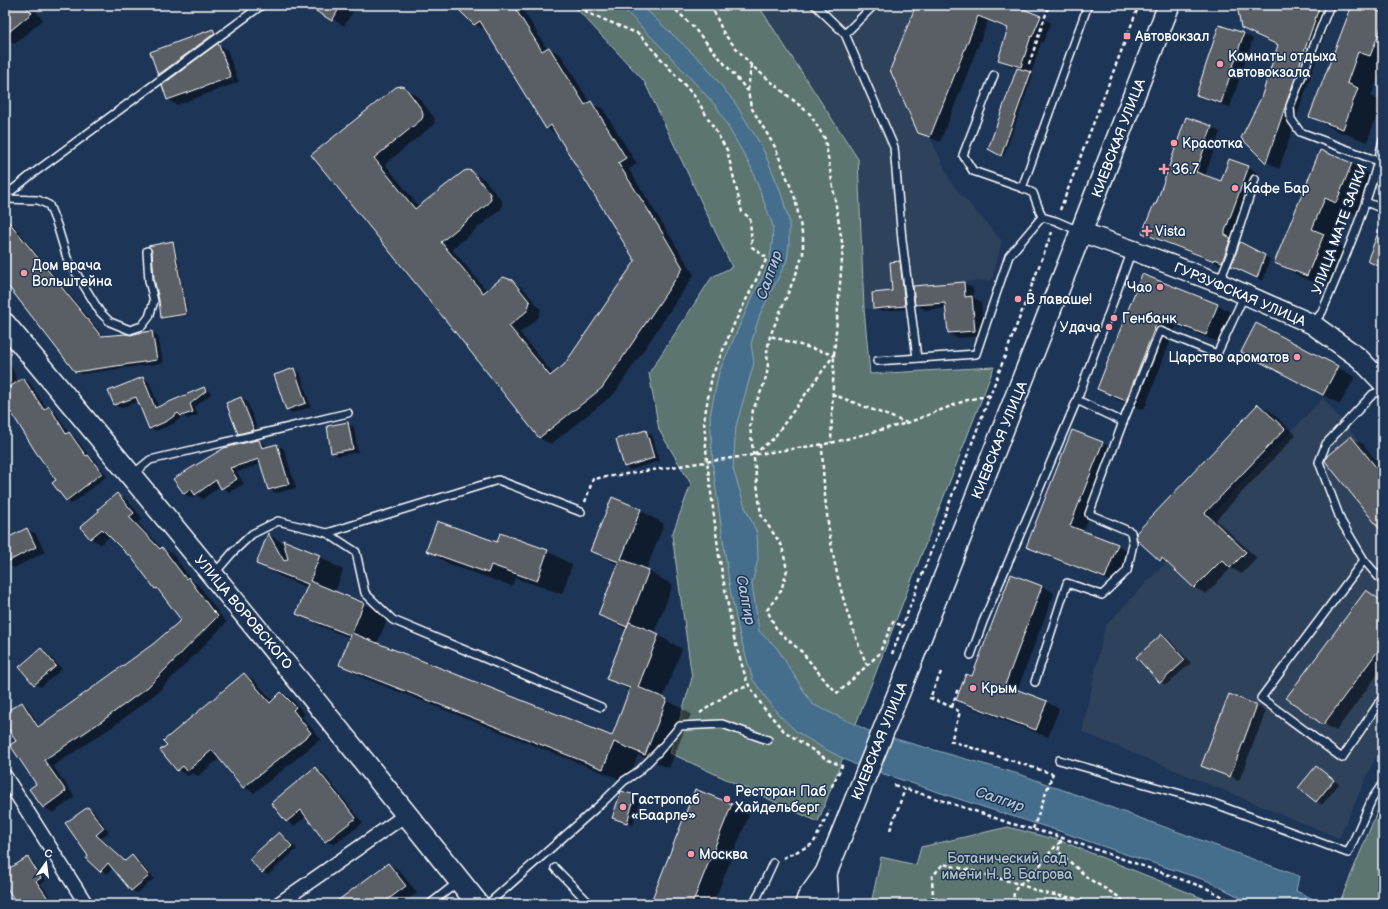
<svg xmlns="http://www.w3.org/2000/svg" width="1388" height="909" viewBox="0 0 1388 909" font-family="'Balsamiq Sans',sans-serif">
<rect width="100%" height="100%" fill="#1d3557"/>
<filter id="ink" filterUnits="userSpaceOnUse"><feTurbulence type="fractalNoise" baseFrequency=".025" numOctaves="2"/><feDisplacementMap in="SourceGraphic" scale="8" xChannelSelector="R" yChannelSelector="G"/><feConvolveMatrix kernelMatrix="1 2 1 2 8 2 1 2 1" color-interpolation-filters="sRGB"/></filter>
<g filter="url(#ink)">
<g fill="#2f425b">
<polygon points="758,5 968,5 918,132 930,137 952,184 1002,241 992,280 927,285 928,304 864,309 858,159"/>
<polygon points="1323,398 1383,470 1383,741 1339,838 1082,732 1105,626"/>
</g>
<g fill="#5b7471" stroke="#adbab8">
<polygon points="573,5 758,5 858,159 864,309 870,374 994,367 818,822 670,753 692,678 672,535 691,484 659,430 649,373 712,277 732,267 644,81"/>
<polygon points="1379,807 1383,811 1383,904 1339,904"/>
<polygon points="1008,827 1061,841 1217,904 871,904 881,857 916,865 921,847"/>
</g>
<polygon fill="#446e8c" stroke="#8fa8ba" points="620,5 641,5 705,65 735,103 762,147 780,190 789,220 789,245 787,260 760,314 751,344 754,363 736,426 733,469 745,507 757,533 758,559 752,584 759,631 777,648 812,704 871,732 1022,775 1299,876 1296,891 1324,904 1253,904 1208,881 1122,853 1059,831 983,807 854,764 823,748 797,732 778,714 753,680 740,636 730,589 713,468 710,416 719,372 750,302 769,264 772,245 773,226 751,167 717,107 668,54"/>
<g fill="#0007" fill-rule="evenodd">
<polygon points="5,5 31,5 43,20 15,44 5,38"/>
<polygon points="308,5 357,5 344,26"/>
<polygon points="456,5 520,5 547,49 549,48 561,55 590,103 603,109 637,164 629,169 694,275 614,394 551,444 539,438 447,321 312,155 404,88 416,95 434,117 435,122 433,125 385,164 419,207 472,172 484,179 502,201 502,205 501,209 452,249 487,291 511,281 523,288 541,310 538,318 520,333 554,375 565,366 636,261 558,135 547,128 487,31 475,24"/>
<polygon points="917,5 1022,5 1020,9 1040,17 1051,23 1043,42 1041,42 1031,74 1033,75 1004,156 989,149 1018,68 1010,66 999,60 1009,29 988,21 940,142 918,132"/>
<polygon points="1238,5 1335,5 1279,169 1267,162 1243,138 1262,98 1279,46 1242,27"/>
<polygon points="1353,5 1359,5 1383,14 1383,65 1371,96 1382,102 1367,142 1335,130 1311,116"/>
<path d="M213,30L222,35L223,39L217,44L227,50L239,82L177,105L168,100L163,85L170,81L159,74L151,53ZM221,52H223L233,81L232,82Z"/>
<polygon points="1244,34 1253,39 1230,107 1206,100 1197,94"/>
<polygon points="1211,127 1220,132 1205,176 1221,183 1230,160 1249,167 1257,173 1233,240 1270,259 1263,281 1232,265 1225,263 1224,266 1153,238 1144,233 1156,205"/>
<polygon points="1320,151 1352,164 1376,178 1361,216 1349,211 1337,242 1348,249 1331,289 1299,276 1275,262"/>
<polygon points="5,218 11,222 104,337 131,336 152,332 158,336 163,363 82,374 76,371 5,281"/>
<polygon points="173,242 175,244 188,315 165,319 162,318 160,300"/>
<polygon points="899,262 905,266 911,309 880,311 874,308 894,292"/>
<polygon points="1143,275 1218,305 1235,315 1224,344 1176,326 1144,410 1116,399 1098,389"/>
<polygon points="964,283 973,288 974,298 981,302 984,336 957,338 948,333 946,308 925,310 916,304"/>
<polygon points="1242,352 1337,367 1355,377 1340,404"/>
<polygon points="5,356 8,358 18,383 23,379 29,382 47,409 49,407 55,411 69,433 75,437 90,457 94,459 107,476 72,504 66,500 57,480 15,416 7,422 5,421"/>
<polygon points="294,369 300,372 311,407 292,413 287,409"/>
<polygon points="143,379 149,382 159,407 204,388 210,392 211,394 195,407 198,415 188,419 183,416 173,424 156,431 150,428 139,401 121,408 115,405"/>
<polygon points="241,398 247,401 259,433 244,437 238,433"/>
<polygon points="1258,405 1270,411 1296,435 1216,520 1257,558 1242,574 1231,568 1206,594 1195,588 1172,566 1160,560"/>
<polygon points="348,424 354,427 358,452 338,456 332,452"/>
<polygon points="646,431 652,435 660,461 630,470 624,466"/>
<polygon points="1072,431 1103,443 1115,450 1083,532 1117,545 1129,552 1117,584 1039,553 1027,546"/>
<polygon points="1351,438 1363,444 1383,469 1383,532"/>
<polygon points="259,441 267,446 267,448 277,445 284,449 296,488 276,493 269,489 261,464 237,472 244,484 229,492 220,486 203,499 196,495 192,498 184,494 174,480"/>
<polygon points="117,494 127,500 143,519 138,523 162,548 172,553 193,582 198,584 221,616 227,622 158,692 112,727 53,766 75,797 53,813 44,807 37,784 45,744 5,721 5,714 22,703 27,706 40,727 153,645 182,620 159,590 156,588 133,557 128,554 110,536 101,544 91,539 81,527 100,511"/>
<polygon points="640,510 664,524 646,570 673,585 654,633 682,649 663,698 691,714 669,768 638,755 627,782 364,678 340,664 350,638 322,627 298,613 308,588 281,577 257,563 269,535 285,544 319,556 343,570 335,592 364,603 388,617 377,644 612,737 630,691 608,678 627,630 599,615 618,565 591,550"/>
<polygon points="27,529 36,534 45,552 14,568 5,563 5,540"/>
<polygon points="500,534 548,551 572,565 562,594 515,578 512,586 451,565 427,551 497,543"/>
<polygon points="1012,575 1042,586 1054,593 1017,691 1047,702 1059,709 1048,737 969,707 957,700 973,678"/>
<polygon points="1366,591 1383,601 1383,667 1336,731 1324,724"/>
<polygon points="1162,635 1168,638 1191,663 1166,685 1161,682"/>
<polygon points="5,643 11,652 5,655"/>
<polygon points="41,649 46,652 62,669 41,687 35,684"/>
<polygon points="244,674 254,680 273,701 282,693 292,699 305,714 302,717 321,739 254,793 244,787 220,758 198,776 192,773 188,776 178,770"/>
<polygon points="1229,696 1257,706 1266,711 1239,781 1234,779 1235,778 1211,768 1211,770 1203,765"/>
<polygon points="1316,767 1339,784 1322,805 1299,788"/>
<polygon points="315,768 323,773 363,823 334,845 326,841 307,816 294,826 287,821 272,803"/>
<polygon points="622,792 635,796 641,800 633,825 619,821 613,818"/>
<polygon points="731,805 749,815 713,904 651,904"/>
<polygon points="88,808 94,811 109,832 101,838 126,861 132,856 138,860 154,879 137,893 131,890 113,868 107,874 87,859 90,856"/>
<polygon points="279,833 285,837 297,849 268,875 262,872"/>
<polygon points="28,858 33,862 46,881 41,884 55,904 20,904 5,882 5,872"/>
<polygon points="388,864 400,871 417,893 402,904 335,904"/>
<polygon points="138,898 144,901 146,904 130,904"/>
</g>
<g fill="#5a5f65" stroke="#fff">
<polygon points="5,5 25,5 32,13 5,35"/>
<polygon points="306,5 341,5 332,21"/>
<polygon points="454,5 513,5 542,51 549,47 585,105 591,101 626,158 618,163 659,227 683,268 602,388 539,438 447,322 311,155 396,87 401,86 405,87 422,110 423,115 422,119 374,158 415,209 464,171 468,170 472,171 490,194 491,198 489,203 441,242 483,293 503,277 512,280 530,302 527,311 509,326 550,376 564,365 635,261 551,125 546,129 480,21 474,25"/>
<polygon points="916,5 1013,5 1041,16 1032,37 1031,36 1021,67 998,60 1008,28 978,16 930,137 918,133 890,70"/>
<polygon points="1237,5 1320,5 1266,163 1241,138 1261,98 1278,45 1241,28"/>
<polygon points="1352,5 1362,5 1383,13 1383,23 1370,56 1358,52 1347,83 1358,88 1343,129 1309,117"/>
<polygon points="1219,25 1244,33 1221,103 1196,95"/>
<polygon points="213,29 215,33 158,75 150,52"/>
<polygon points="218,43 231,77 167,100 162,85"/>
<polygon points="1017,68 1031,72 1001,156 988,149"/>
<polygon points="1186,117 1212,126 1196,172 1221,181 1229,159 1249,166 1225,231 1225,235 1231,238 1222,262 1215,259 1214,261 1142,233 1154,204 1156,204"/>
<polygon points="1320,150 1352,163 1336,203 1325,198 1312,229 1324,234 1307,276 1274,263"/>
<polygon points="5,217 101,336 126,334 131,335 138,333 152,331 157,360 75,372 5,282"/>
<polygon points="1382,223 1383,223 1383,268 1367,261"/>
<polygon points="173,241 186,314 161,318 159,300 154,278 152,251 148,246"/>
<polygon points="1240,242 1265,255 1257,278 1231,266"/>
<polygon points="900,261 905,306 873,309 872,293 892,291 890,262"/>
<polygon points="1142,274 1218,304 1206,335 1159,317 1126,401 1097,389"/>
<polygon points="964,282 965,297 972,296 975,331 948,333 945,303 915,305 913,286"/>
<polygon points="1256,323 1338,366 1323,395 1241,352"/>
<polygon points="294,368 306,403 286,410 274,375"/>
<polygon points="143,377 155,408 204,387 206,391 190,404 193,412 181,416 178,413 167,421 149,429 136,397 114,405 108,391"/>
<polygon points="23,378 44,410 49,406 66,434 69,432 86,456 88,455 102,473 66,501 52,483 56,480 35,451 11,412 5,416 5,390"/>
<polygon points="241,397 254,430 238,434 226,403"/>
<polygon points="1258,404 1285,429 1205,513 1246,552 1230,568 1222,560 1194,588 1162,558 1160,561 1137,540 1136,533"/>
<polygon points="348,422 353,449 331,453 327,426"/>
<polygon points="646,430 654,458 624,467 616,439"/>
<polygon points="1072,430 1103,442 1070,526 1118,544 1105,578 1026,547"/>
<polygon points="1351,436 1383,476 1383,533 1325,461 1327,456"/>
<polygon points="257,440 259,440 262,448 277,444 289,484 268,490 259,459 230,468 237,479 221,489 216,480 195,495 191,489 184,494 173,479 224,448"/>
<polygon points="117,493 134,513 129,517 160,549 162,547 186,579 188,577 211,609 218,616 148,687 102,721 44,760 66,791 43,808 29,789 36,784 10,745 16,741 5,723 5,712 22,702 38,727 153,644 181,620 157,588 155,589 129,554 128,555 102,529 90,539 80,527 99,511 98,509"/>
<polygon points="612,497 641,509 621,559 649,570 627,627 598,615 619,562 590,551"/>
<polygon points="437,521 497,542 500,533 548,550 537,581 491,565 488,573 426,551"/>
<polygon points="27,528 36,547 5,563 5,539"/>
<polygon points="268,533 284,561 288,559 283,540 320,555 310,581 364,603 352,633 612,736 630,688 606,679 629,622 659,634 638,687 667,699 645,755 614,742 603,769 339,665 350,635 296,614 308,584 256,564"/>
<polygon points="1011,574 1042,586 1005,685 1047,701 1036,730 956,700 966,674 972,676"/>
<polygon points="1366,590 1383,602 1383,644 1323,725 1286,698"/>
<polygon points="1162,634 1185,660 1160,683 1136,657"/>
<polygon points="41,648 56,666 34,685 19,667"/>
<polygon points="244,673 270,703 281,692 296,707 293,710 311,733 243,788 212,750 187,771 183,766 177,771 160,750 167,745 163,741"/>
<polygon points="1229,694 1257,705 1230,777 1201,766"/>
<polygon points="1316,766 1334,780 1316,802 1298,788"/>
<polygon points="315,767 356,818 325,842 301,810 286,822 271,803"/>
<polygon points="695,789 732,804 692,904 650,904"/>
<polygon points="621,791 635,795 627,823 612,818"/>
<polygon points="88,807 104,828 96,835 125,861 132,855 149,876 131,891 108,863 100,872 86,859 88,856 65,823"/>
<polygon points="279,832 292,846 262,873 249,859"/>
<polygon points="28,857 41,878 36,881 52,904 17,904 5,885 5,871"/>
<polygon points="388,863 406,886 382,904 333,904"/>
</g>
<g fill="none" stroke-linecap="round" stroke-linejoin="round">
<g stroke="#fff" stroke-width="10">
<g id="service">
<polyline points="815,5 845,34 894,147 902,240 917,358"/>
<polyline points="1330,5 1290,106 1291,119 1300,132 1378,161"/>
<polyline points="845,34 874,5"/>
<polyline points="994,75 963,155 973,171 1022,188 1033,193 1042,217 1056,221 1079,231"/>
<polyline points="1022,188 1088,5"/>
<polyline points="5,196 31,175 262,5"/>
<polyline points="5,199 38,200 49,205 57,225 67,258 100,312 110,322 130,330 142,326 149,317 154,301 149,281 147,251"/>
<polyline points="1366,202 1383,209"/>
<polyline points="1219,283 1231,253 1255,179"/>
<path d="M1313,324L1322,312C1346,256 1370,200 1383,140"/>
<polyline points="877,361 976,354 1009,256 1042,217"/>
<polyline points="1383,390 1373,394 1326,444 1319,462 1341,521 1364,560 1383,582"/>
<polyline points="1077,400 1123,422"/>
<polyline points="132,475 150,460 348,413"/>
<polyline points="327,533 356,552 365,593 393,620 601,707"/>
<polyline points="1364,560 1261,698 1342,758 1383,697"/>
<polyline points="214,574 233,552 252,534 278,521 327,533 498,480 581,512"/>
<polyline points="971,655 983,622 1077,400 1132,250"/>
<polyline points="1035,682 1067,583 1102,595 1127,571 1133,544 1131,532 1089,514 1123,422 1160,331 1217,354 1245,294"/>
<polyline points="1059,760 1213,803 1348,853 1372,799 1383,783"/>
<polyline points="555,868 590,904"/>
<polyline points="430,904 458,882"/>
<polyline points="488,904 603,802 624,781 639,771 658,752 680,726 722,724 768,740"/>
<polyline points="754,904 773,863"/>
</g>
</g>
<g stroke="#fff" stroke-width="16">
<g id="minor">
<polyline points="5,776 86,904"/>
<polyline points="278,904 407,814"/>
</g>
</g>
<g stroke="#fff" stroke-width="22">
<polyline id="secondary" points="1081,232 1132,250 1219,283 1312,324 1359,358 1383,383"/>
</g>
<g stroke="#fff" stroke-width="24">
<g id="primary">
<path d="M5,324C165,515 323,709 478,904"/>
<polyline points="903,682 1081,232 1169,5"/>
<polyline points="826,873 828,904"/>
<polyline points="806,904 808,898 826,873 849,816"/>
</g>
</g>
<g stroke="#fff" stroke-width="2.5" stroke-dasharray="4 3" stroke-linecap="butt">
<polyline points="580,5 588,13 639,34 696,98 727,150 742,212 750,218 752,247 767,258 734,324 712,376 704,420 707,461 719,556 734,638 747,682 763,707 784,731 826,759 842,766 830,790"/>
<polyline points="671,5 693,27 748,91 751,107 775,147 795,198 803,238 803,254 796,274 770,336 767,352 768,369 764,384 753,410 750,427 761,515 782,546 787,570 781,591 767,610 777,630 802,652 827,683 838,693 879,654 893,622 903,626"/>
<polyline points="711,5 724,34 751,65 810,114 825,139 843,248 834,355 831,443"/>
<polyline points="1221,7 1225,5"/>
<polyline points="1029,64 1049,5"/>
<polyline points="748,90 751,66"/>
<polyline points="1060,210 1139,5"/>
<polyline points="832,394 907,423"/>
<path d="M822,444C824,521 836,595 867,665"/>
<polyline points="754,454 773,439 834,355 770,336"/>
<polyline points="585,502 593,479 831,443 907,423 967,400 991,395"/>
<polyline points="892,654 1052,232"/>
<polyline points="941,672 930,698 952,707 960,712 951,741 1053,774"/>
<polyline points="952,707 958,688"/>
<polyline points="700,713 732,691 749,686"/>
<polyline points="894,785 987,815 1009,823 1054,835 1206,888 1237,904"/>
<polyline points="1033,829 1053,773"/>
<polyline points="890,830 905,789"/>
<polyline points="1055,835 1061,841 1058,851 1089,879 1119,897 1126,904"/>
<polyline points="783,858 813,844 830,810"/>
<polyline points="933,898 969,904"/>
<polyline points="918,904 933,898 932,877 943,864 973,871 1019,884 1030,878 1052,850 1061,841"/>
<polyline points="1013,904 1014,892 1019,884 1043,893 1074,898 1094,904"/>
<polyline points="1044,904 1068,898"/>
</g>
<use href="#service" stroke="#1d3557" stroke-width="7"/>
<use href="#minor" stroke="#1d3557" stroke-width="13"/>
<use href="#secondary" stroke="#1d3557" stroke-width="19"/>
<use href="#primary" stroke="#1d3557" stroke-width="21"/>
<g stroke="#fff" stroke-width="24" stroke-linecap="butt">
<polyline id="primary-bridge" points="849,816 903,682"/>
</g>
<use href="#primary-bridge" stroke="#1d3557" stroke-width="21"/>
</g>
</g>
<g fill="#ff9aa2" stroke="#1d3557" stroke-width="1.5">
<rect x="1123" y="32" width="8" height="8" rx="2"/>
<circle cx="1220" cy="64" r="4"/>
<circle cx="1174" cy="143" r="4"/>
<path d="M1162 163h4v4h4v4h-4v4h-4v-4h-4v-4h4z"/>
<circle cx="1235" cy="188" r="4"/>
<path d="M1145 225h4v4h4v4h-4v4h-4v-4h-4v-4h4z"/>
<circle cx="24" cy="273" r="4"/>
<circle cx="1160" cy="287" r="4"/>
<circle cx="1018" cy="299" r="4"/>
<circle cx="1114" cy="318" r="4"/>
<circle cx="1109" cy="327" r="4"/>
<circle cx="1297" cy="357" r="4"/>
<circle cx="973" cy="688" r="4"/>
<circle cx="727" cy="799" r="4"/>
<circle cx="623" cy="807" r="4"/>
<circle cx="691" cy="854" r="4"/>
</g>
<g text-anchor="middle" stroke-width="3" stroke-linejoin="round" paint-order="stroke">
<g font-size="14" fill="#fff" stroke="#1d3557" text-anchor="start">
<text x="1135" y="41">Автовокзал</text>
<text x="1228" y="61">Комнаты отдыха<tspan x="1228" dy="16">автовокзала</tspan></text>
<text x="1182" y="148">Красотка</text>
<text x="1172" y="174">36.7</text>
<text x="1243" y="193">Кафе Бар</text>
<text x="1155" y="236">Vista</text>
<text x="32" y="270">Дом врача<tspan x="32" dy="16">Вольштейна</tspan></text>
<text x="1152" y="292" text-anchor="end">Чао</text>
<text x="1026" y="304">В лаваше!</text>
<text x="1122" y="323">Генбанк</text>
<text x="1101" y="332" text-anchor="end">Удача</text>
<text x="1289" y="362" text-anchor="end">Царство ароматов</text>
<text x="981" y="693">Крым</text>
<text x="735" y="796">Ресторан Паб<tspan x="735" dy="16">Хайдельберг</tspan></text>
<text x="631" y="804">Гастропаб<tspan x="631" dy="16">«Баарле»</tspan></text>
<text x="699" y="859">Москва</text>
</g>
<g font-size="14" fill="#fff" stroke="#1d3557">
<text transform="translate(1118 138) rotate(-69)" y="5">КИЕВСКАЯ УЛИЦА</text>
<text transform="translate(1339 229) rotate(-70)" y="5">УЛИЦА МАТЕ ЗАЛКИ</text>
<text transform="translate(1240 294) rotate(23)" y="5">ГУРЗУФСКАЯ УЛИЦА</text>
<text transform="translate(999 440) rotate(-68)" y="5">КИЕВСКАЯ УЛИЦА</text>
<text transform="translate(244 612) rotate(50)" y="5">УЛИЦА ВОРОВСКОГО</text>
<text transform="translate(879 741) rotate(-68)" y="5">КИЕВСКАЯ УЛИЦА</text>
</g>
<g font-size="14" fill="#b5c0bf" stroke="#1d3557">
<text x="1007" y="863">Ботанический сад<tspan x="1007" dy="16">имени Н. В. Багрова</tspan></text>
</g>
<g font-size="15" font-style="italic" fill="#b4c5d1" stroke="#1d3557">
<text transform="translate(769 275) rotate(-71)" y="5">Салгир</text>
<text transform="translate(746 600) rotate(79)" y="5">Салгир</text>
<text transform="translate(1000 799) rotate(18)" y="5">Салгир</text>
</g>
</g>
<rect width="1388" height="909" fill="none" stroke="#1d3557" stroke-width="20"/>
<rect x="10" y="10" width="1368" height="889" fill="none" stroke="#fff" stroke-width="1.5" filter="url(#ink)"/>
<g transform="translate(46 863) rotate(14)" stroke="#1d3557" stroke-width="3" paint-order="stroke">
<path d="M0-3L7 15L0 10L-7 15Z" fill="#ffffff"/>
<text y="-6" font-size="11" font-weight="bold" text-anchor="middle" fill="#ffffff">С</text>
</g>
</svg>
